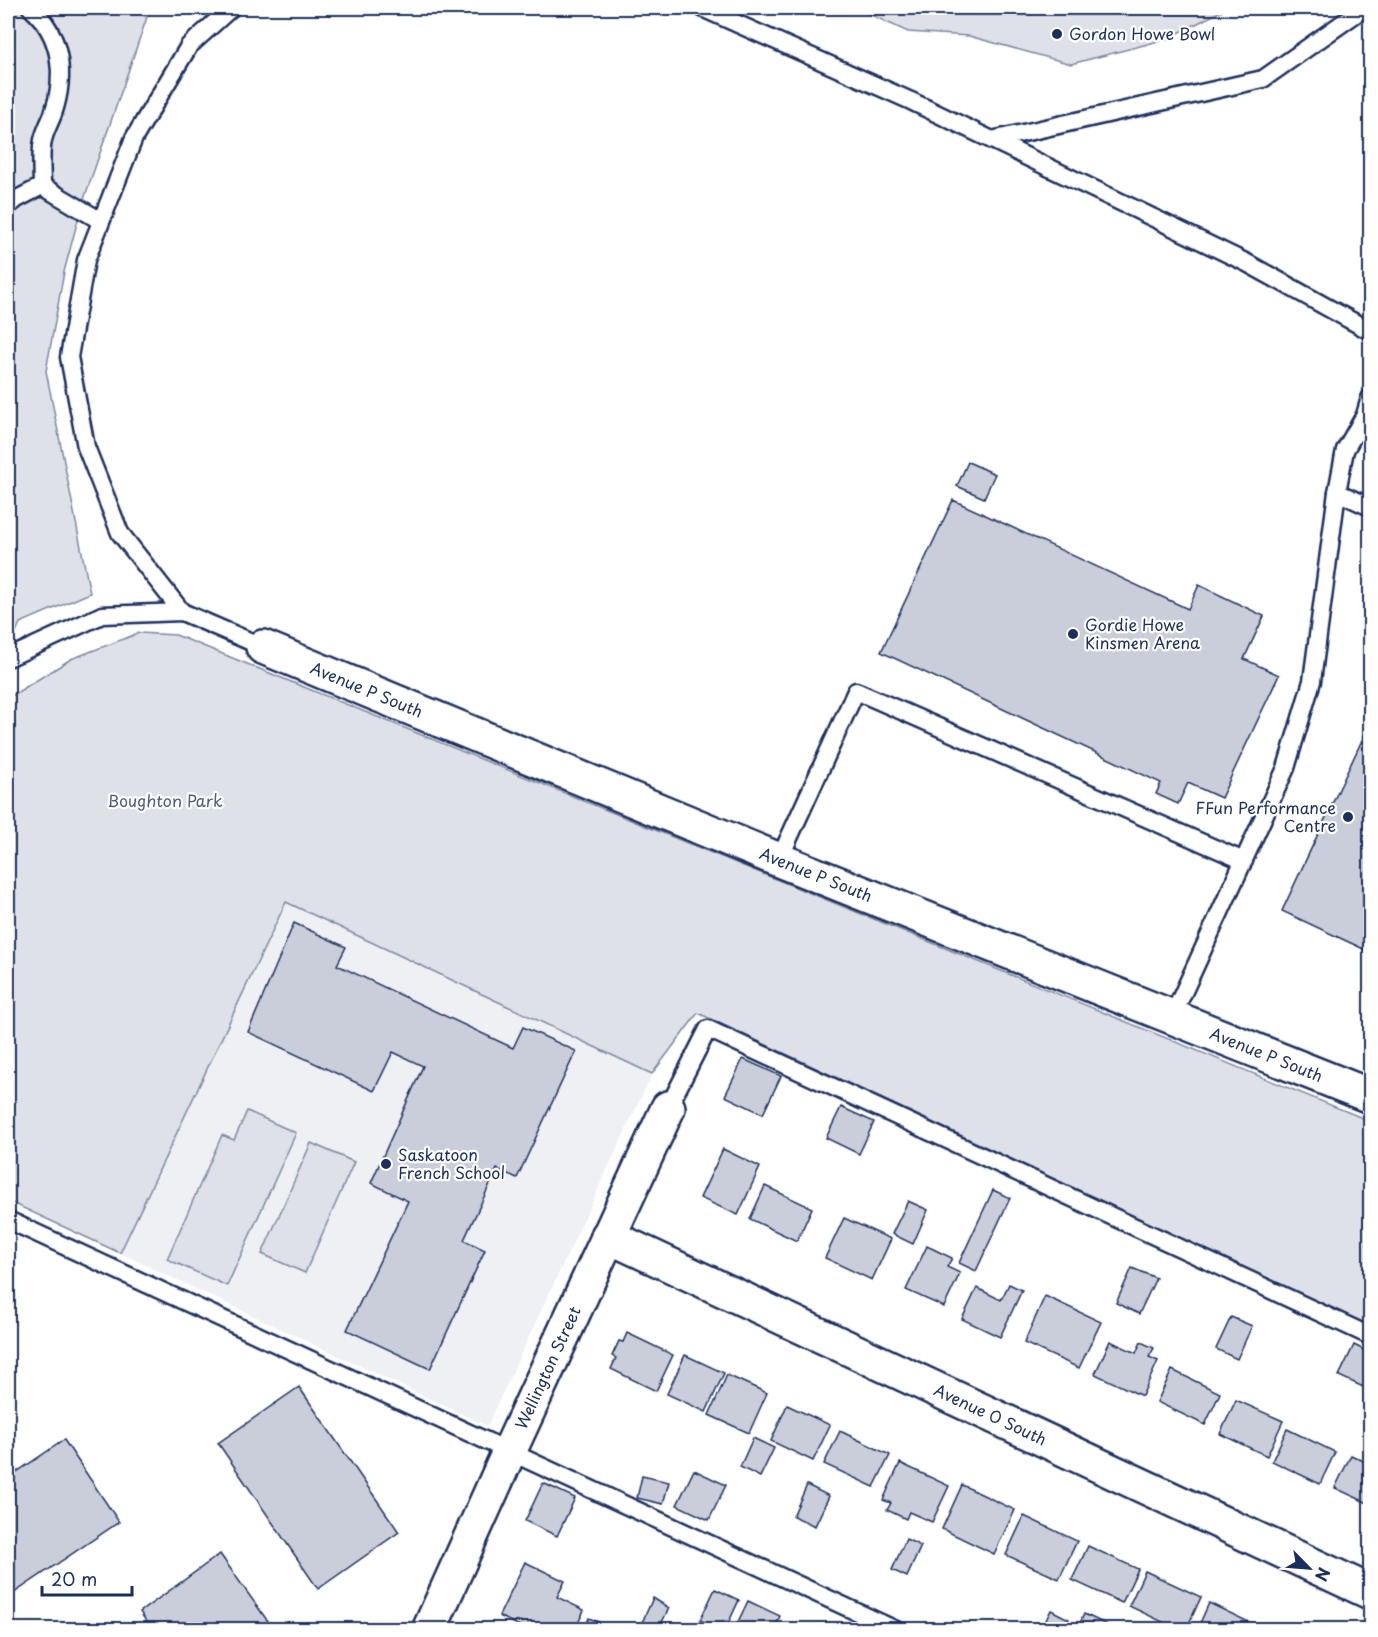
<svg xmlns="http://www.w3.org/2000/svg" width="1378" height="1637" viewBox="0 0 1378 1637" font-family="'Playpen Sans',sans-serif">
<rect width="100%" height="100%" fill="#fff"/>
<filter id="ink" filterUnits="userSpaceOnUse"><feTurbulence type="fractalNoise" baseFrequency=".0167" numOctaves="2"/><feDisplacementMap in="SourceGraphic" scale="12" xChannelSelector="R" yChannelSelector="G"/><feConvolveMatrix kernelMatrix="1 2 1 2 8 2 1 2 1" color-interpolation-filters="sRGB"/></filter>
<g filter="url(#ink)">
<polygon fill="#eff0f4" points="286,902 652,1074 487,1426 120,1253"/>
<g fill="#dee1e7" stroke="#7c88a2" stroke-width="1.5">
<polygon points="8,8 130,8 147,17 81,208 64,272 46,371 90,593 20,623 8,650"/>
<polygon points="856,8 1227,8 1167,39 1071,64 969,36 908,32"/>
<polygon points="139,633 176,635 1370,1121 1370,1326 698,1013 652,1074 286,902 120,1253 8,1201 8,698 71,659"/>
<polygon points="247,1111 296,1133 227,1286 167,1259 222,1135 234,1140"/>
<polygon points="311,1143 354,1162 305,1273 262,1254"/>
</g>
<g fill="#caceda" stroke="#1b2f5e" stroke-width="1.5">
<polygon points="968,462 995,474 984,498 957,486"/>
<polygon points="953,500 1188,609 1199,585 1264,616 1244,659 1279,675 1221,798 1188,783 1178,804 1156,794 1161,783 881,652"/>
<polygon points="1370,723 1370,952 1282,911"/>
<polygon points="294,923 346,947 337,965 513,1048 523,1027 576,1051 517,1178 497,1169 464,1240 485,1250 430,1369 347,1330 408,1201 371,1183 423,1066 393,1052 374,1091 248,1032"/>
<polygon points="743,1059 781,1076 763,1114 725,1096"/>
<polygon points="841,1107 874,1122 859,1154 826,1138"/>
<polygon points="723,1149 760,1167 738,1215 700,1198"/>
<polygon points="765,1186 812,1208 797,1241 750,1219"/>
<polygon points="993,1190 1010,1198 976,1271 959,1263"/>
<polygon points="908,1201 928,1210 913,1244 892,1234"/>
<polygon points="844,1218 891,1239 872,1280 825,1258"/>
<polygon points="927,1246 952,1258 947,1267 960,1273 944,1307 906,1290"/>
<polygon points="1132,1268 1156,1278 1139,1314 1116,1303"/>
<polygon points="1009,1284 1022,1290 1000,1337 962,1319 977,1288 1001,1300"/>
<polygon points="1045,1296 1101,1322 1079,1368 1024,1343"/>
<polygon points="1231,1317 1252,1326 1237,1359 1216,1349"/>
<polygon points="627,1333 673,1355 656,1391 611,1369 616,1358 612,1356 619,1341 623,1342"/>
<polygon points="1110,1341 1136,1353 1141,1342 1154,1348 1149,1357 1158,1361 1142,1396 1095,1374"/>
<polygon points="1354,1345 1370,1353 1370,1390 1339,1376"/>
<polygon points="685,1355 724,1373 706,1412 667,1394"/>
<polygon points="1172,1370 1220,1393 1205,1425 1157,1402"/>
<polygon points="727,1375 767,1393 749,1433 709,1415"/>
<polygon points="299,1387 399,1532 318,1589 218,1443"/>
<polygon points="1236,1400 1283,1421 1267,1456 1220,1434"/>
<polygon points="787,1405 830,1425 813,1461 771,1441"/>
<polygon points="1287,1429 1335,1452 1320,1484 1272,1461"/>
<polygon points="840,1431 890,1455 874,1487 824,1464"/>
<polygon points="753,1438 774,1448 760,1477 740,1467"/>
<polygon points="64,1440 119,1522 8,1597 8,1478"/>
<polygon points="1351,1455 1370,1464 1370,1504 1335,1488"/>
<polygon points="900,1463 949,1486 932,1522 909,1512 906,1519 887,1510 891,1503 883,1500"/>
<polygon points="694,1470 726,1485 709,1520 677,1505"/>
<polygon points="642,1476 669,1482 663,1504 637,1498"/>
<polygon points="543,1483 575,1498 557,1536 525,1521"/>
<polygon points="807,1485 829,1496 815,1526 793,1516"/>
<polygon points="962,1485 1015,1510 994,1554 942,1529"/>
<polygon points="1024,1516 1077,1541 1059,1579 1006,1555"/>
<polygon points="906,1539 921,1546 907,1577 892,1570"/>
<polygon points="1088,1546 1138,1569 1122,1603 1072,1580"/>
<polygon points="220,1554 274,1630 152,1630 140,1612"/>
<polygon points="525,1562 565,1581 557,1597 584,1610 575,1630 528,1630 499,1616"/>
<polygon points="1145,1571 1201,1597 1186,1630 1159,1630 1163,1622 1129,1606"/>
<polygon points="715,1589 739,1600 725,1630 720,1630 700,1620"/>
<polygon points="653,1598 669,1608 658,1630 645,1630 640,1627"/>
<polygon points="748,1601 780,1616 774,1630 734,1630"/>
<polygon points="1209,1603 1251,1623 1248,1630 1197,1630"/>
<polygon points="1051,1610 1069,1619 1065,1630 1041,1630"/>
<polygon points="1084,1614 1110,1626 1108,1630 1077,1630"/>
<polygon points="589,1618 617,1630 584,1630"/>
</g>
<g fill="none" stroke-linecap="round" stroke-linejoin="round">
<g stroke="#1b2f5e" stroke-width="21">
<g id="lane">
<path d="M31,8C62,35 66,76 53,114C50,122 45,131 43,140C40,154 42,172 42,186"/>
<polyline points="702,8 911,101 1247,263 1370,331"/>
<polyline points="992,140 1263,79 1364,8"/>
<polyline points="42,186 101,221"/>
<polyline points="8,206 17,199 42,186"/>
<polyline points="1337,492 1370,507"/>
<polyline points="182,612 120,533 86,447 69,357 86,260 134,138 189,46 231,8"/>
<polyline points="8,658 102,615 182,612 263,647"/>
<polyline points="779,860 856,691 1244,861"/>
<polyline points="1173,1015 1286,768 1312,681 1337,492 1345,450 1365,415 1370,398"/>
<polyline points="668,1108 708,1029 1370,1336"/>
<polyline points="8,1220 896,1630"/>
</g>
</g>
<g stroke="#1b2f5e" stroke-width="38">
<g id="street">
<path id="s1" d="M263,647L779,860L1370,1096"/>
<path id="s2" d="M608,1236L1370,1592"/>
<path id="s3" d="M429,1630L509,1452L668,1108"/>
</g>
</g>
<use href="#lane" stroke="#fff" stroke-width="16"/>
<use href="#street" stroke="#fff" stroke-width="33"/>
</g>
</g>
<g fill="#1b2f5e" stroke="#fff" stroke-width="2">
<circle cx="1057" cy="34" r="6"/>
<circle cx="1073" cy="634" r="6"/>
<circle cx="1348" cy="817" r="6"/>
<circle cx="386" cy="1164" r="6"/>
</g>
<g text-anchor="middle" stroke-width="4.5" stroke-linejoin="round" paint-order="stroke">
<g font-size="16" fill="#1b2f5e" stroke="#fff" text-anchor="start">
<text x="1069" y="40">Gordon Howe Bowl</text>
<text x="1085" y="631">Gordie Howe<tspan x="1085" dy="18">Kinsmen Arena</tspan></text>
<text x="1336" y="814" text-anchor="end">FFun Performance<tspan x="1336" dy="18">Centre</tspan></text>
<text x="398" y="1161">Saskatoon<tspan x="398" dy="18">French School</tspan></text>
</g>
<g font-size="16" fill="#1b2f5e" stroke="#fff">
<text dy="6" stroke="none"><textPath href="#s1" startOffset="112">Avenue P South</textPath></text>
<text dy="6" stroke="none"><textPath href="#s1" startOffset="598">Avenue P South</textPath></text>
<text dy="6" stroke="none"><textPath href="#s1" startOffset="1083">Avenue P South</textPath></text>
<text dy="6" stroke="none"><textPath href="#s3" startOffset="288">Wellington Street</textPath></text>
<text dy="6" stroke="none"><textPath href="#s2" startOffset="422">Avenue O South</textPath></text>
</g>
<g font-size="16" fill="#4c5c80" stroke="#fff">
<text x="165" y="807">Boughton Park</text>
</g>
</g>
<rect width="1378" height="1637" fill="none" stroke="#fff" stroke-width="30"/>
<rect x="15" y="15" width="1348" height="1607" fill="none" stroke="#1b2f5e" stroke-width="2" filter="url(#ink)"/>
<g transform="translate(1309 1568) rotate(115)" stroke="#ffffff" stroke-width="4.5" paint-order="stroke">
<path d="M0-4.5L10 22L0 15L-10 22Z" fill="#1b2f5e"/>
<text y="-9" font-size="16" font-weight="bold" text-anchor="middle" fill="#1b2f5e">N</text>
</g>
<path d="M42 1586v9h90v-9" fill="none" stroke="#1b2f5e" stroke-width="3"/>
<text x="51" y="1586" font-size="18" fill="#1b2f5e" stroke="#ffffff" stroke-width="4.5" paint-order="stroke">20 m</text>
</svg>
